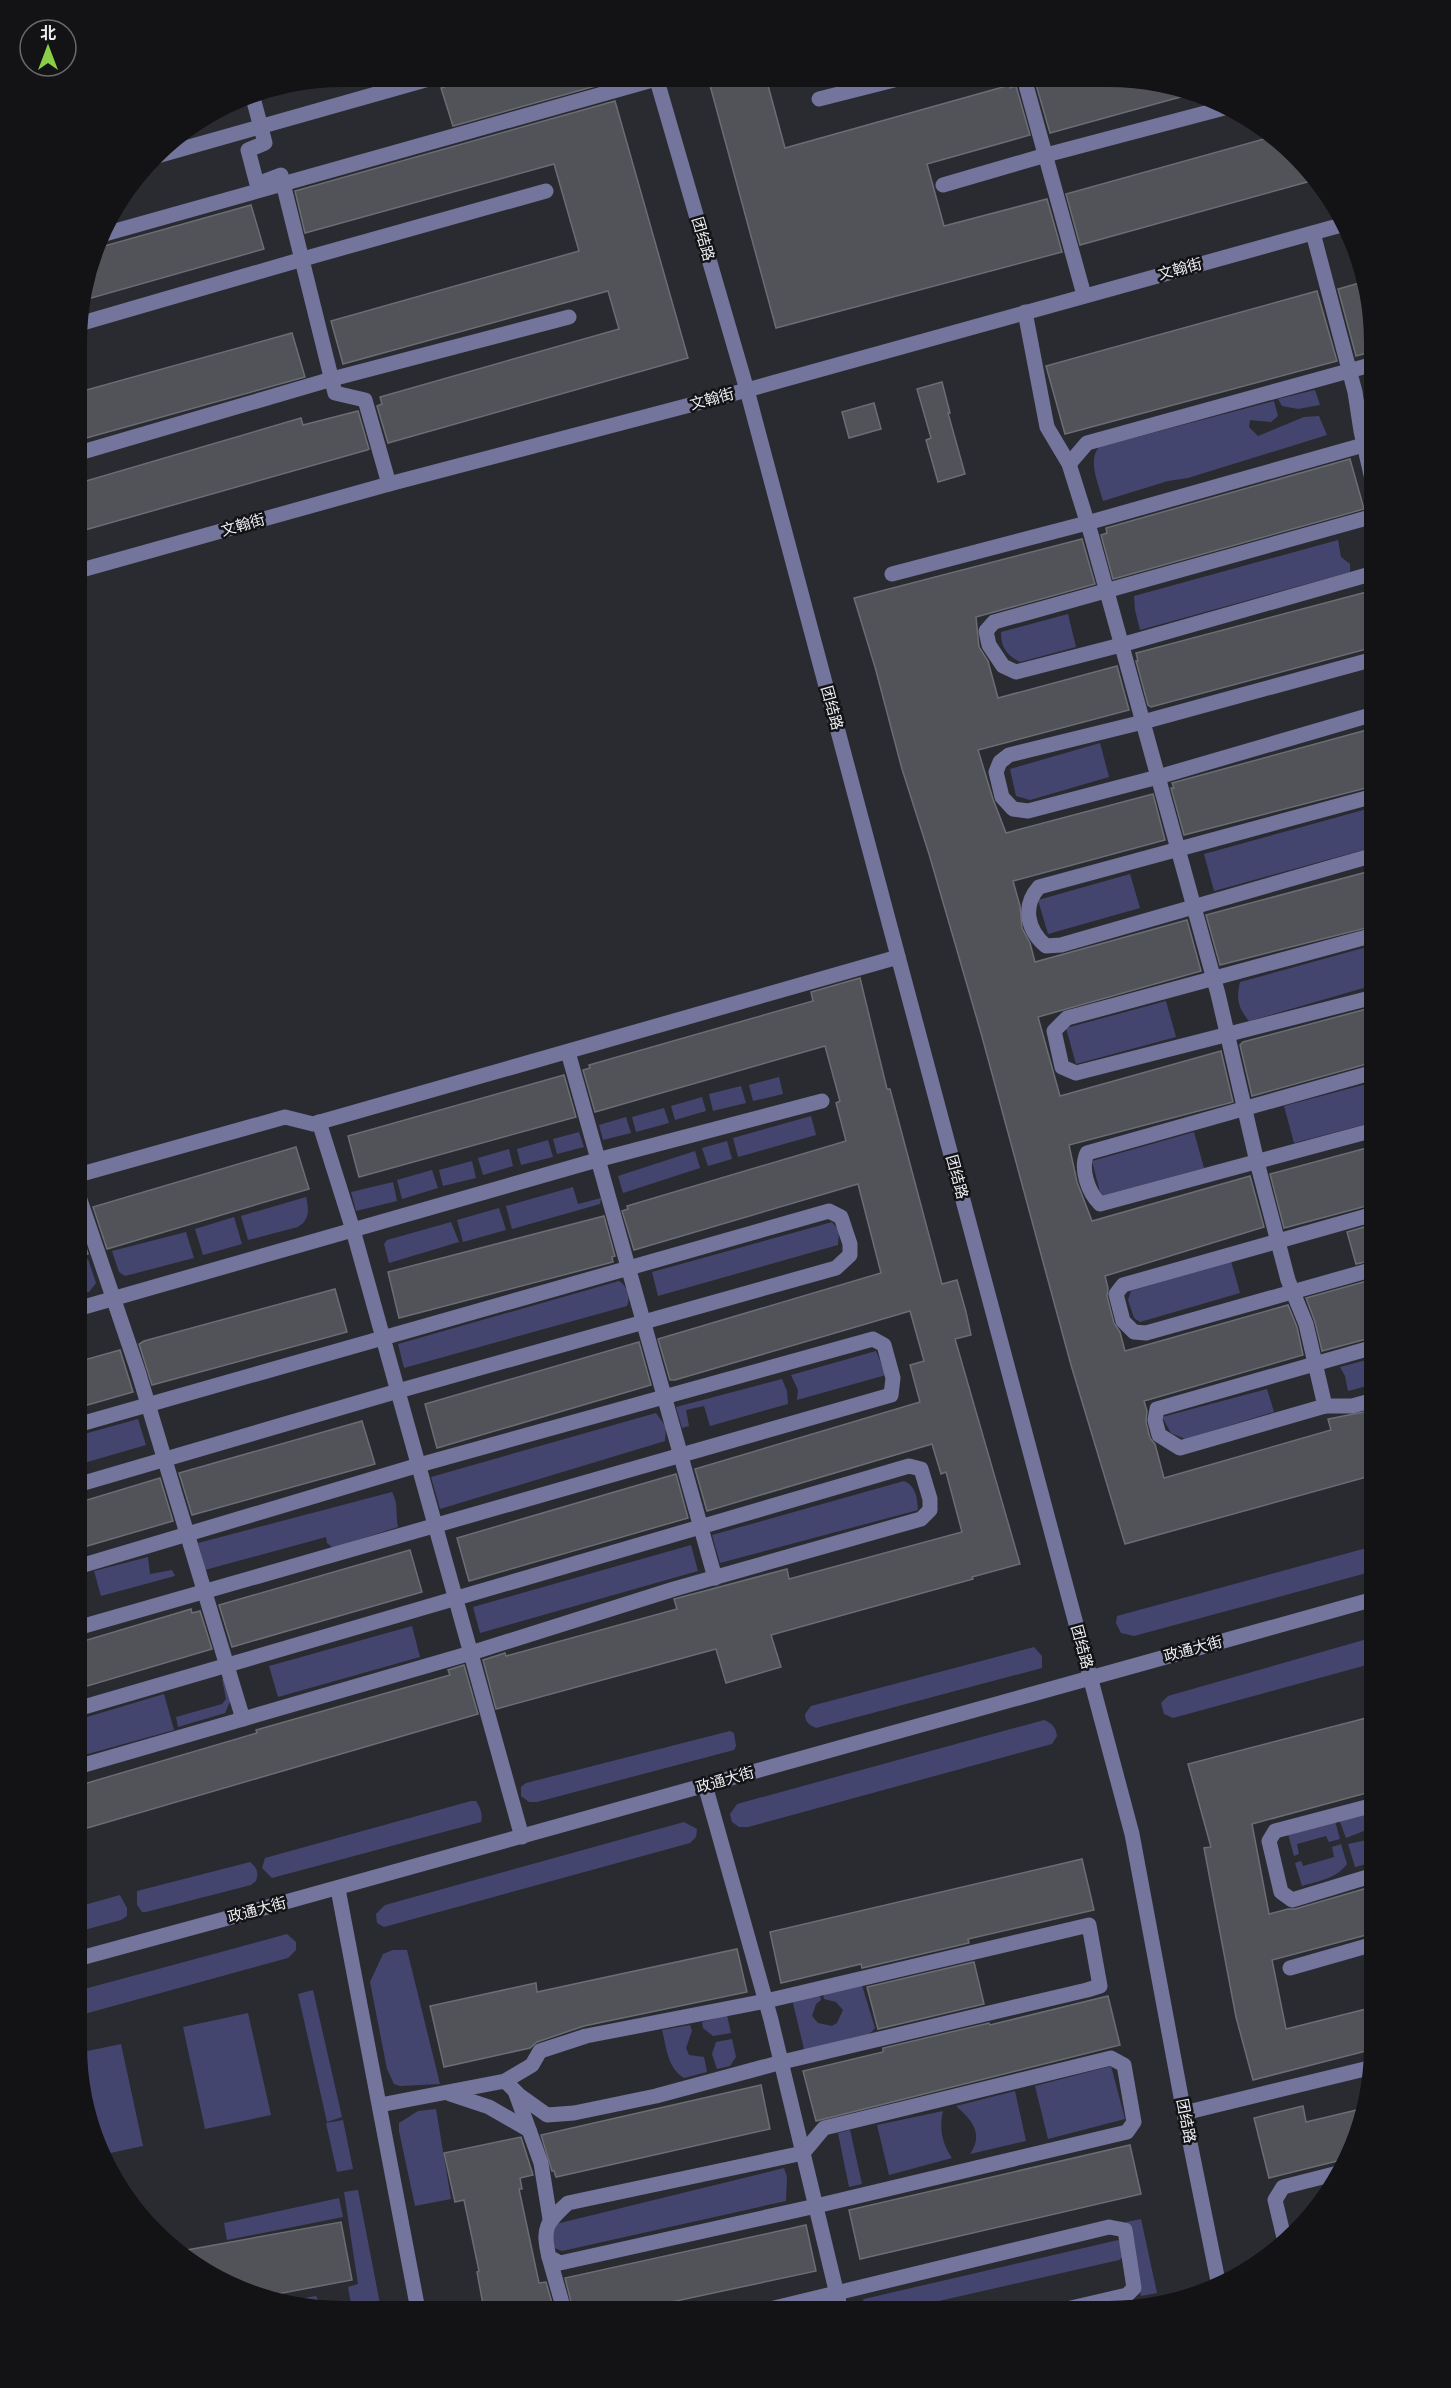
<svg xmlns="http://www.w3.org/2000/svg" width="1451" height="2388" viewBox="0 0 1451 2388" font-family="Roboto,'Noto Sans SC',sans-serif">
<rect width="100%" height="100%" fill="#2a2a31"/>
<g fill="#44456f">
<polygon points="1315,390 1320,405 1298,409 1282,406 1278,399"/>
<path d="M1274,401L1278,416L1271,422L1250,420L1249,427L1258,436L1304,417L1319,416L1327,435L1188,478L1168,481L1103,501C1099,485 1087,461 1099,447Z"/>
<polygon points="1338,540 1341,557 1350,564 1350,572 1140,630 1135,610 1134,596"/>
<path d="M1068,614L1076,647L1020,662C1006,655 1001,647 1001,632Z"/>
<polygon points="1100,743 1109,777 1030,800 1016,796 1010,769"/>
<polygon points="1374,807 1374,847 1214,891 1204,854"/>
<polygon points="1130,874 1140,908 1048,934 1038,900"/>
<path d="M1374,945V985L1249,1021C1238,1008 1236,999 1240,982Z"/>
<polygon points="1166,1001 1176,1037 1076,1064 1066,1028"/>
<polygon points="779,1077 783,1094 753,1101 749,1085"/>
<polygon points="1374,1082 1374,1122 1294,1143 1284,1106"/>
<polygon points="741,1086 746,1103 713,1111 709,1094"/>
<polygon points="702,1097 706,1111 675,1120 671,1106"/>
<polygon points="664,1108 669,1123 636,1132 632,1117"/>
<polygon points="811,1116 816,1135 738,1157 733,1138"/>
<polygon points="626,1117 631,1133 603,1140 599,1125"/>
<polygon points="579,1132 584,1147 557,1154 553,1139"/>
<polygon points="1194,1132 1204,1168 1101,1196 1092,1161"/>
<polygon points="548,1140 553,1157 521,1165 517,1149"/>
<polygon points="727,1141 732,1159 708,1166 702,1148"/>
<polygon points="509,1149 513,1166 483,1175 478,1158"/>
<polygon points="695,1151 700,1168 623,1193 618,1176"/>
<polygon points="472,1161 476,1178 443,1186 439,1170"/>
<polygon points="432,1170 438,1188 402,1199 397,1180"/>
<polygon points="393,1182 397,1201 356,1211 351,1192"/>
<polygon points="573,1187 578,1204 601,1198 600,1204 512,1229 506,1206"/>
<path d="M306,1197C309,1210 310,1219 298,1227L248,1240L241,1216Z"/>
<polygon points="499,1208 506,1230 463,1242 457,1220"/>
<polygon points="234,1217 242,1244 203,1255 195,1229"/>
<polygon points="451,1222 459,1242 389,1263 384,1244 387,1240"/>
<polygon points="832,1222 839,1231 838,1245 658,1296 652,1272"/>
<polygon points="186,1232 194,1258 125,1276 119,1272 112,1251"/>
<polygon points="88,1259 96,1283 89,1292 77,1294 78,1262"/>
<polygon points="1231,1261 1240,1293 1140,1322 1134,1318 1128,1300 1131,1291"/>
<path d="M619,1281C627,1286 631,1297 627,1306L404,1368L398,1344Z"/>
<polygon points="876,1351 886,1375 797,1400 798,1390 791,1375"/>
<polygon points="1374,1358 1374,1384 1348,1391 1345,1376 1340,1367"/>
<polygon points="782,1379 787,1391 788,1404 710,1426 704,1406 686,1410 689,1426 682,1428 676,1407"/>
<polygon points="1267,1389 1274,1412 1185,1439 1171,1433 1162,1417"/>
<polygon points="656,1413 666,1427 665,1441 440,1509 431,1477"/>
<polygon points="138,1419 146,1445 77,1465 77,1436"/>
<path d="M904,1481C916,1486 917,1498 918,1510L720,1563L712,1535Z"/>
<path d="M392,1492C399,1505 395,1514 398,1527L333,1548L327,1543L326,1537L205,1570L198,1543Z"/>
<polygon points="691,1545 698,1571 480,1633 473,1607"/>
<polygon points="1374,1546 1374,1571 1134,1636 1121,1633 1116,1623 1117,1616"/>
<polygon points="148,1557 150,1574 172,1570 175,1576 101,1596 94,1571"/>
<polygon points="412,1626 420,1657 278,1697 269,1666"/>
<polygon points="1374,1637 1374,1663 1173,1718 1164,1714 1161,1703 1168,1696"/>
<path d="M1034,1647L1042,1656V1668L816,1728C809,1725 805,1722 805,1714L811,1706Z"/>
<polygon points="226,1678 231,1699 225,1713 178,1727 176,1717 222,1704 226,1699 222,1679"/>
<polygon points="164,1694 174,1730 77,1757 77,1720"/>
<path d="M1044,1720C1052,1723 1056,1728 1057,1736L1052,1744L748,1827H739L732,1822L730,1814L737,1804Z"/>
<polygon points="730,1731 734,1733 736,1746 734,1750 537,1802 529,1802 521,1796 521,1787 526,1783"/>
<path d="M471,1801H476C480,1807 483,1814 481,1822L272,1878L262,1868L265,1858Z"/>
<polygon points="1374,1810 1374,1827 1346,1838 1339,1819"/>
<polygon points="1335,1821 1340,1839 1329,1842 1326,1836 1297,1844 1299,1854 1294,1856 1288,1834"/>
<polygon points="684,1822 697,1829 696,1837 690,1843 384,1927 377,1923 376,1914 385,1905"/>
<polygon points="1367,1840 1374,1840 1374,1862 1355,1867 1348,1844"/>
<path d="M1341,1844L1347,1864C1336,1879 1318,1881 1302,1886L1295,1863L1301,1861L1303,1866L1334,1857L1332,1847Z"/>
<path d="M250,1862C257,1868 259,1872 256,1881L251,1885L146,1912H142L137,1905V1891Z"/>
<polygon points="120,1895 127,1908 127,1916 121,1920 77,1932 77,1907"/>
<polygon points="287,1934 296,1942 296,1950 288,1958 77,2016 77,1991"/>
<polygon points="393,1950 407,1950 440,2084 400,2086 394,2084 387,2069 370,1982 383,1954"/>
<path d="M861,1982L875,2028C865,2042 829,2047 812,2051L804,2049L792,1999L819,1992L821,2000L816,2004L812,2016L818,2023L832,2026L837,2023L843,2010L836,2002L824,1999L823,1992Z"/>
<polygon points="313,1990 342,2117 327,2122 298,1994"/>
<polygon points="248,2013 271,2115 205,2129 183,2027"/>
<polygon points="727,2015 731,2033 713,2036 703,2028 702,2022"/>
<path d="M690,2025L692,2031L686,2048L689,2055L704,2057L707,2072L684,2078C667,2067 667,2049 662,2030Z"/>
<polygon points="732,2039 736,2057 730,2066 717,2069 712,2054 716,2042"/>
<polygon points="121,2044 143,2146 101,2155 97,2147 78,2053"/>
<polygon points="1111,2066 1125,2119 1048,2139 1035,2086"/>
<path d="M1015,2091L1026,2141L970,2154C984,2134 972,2120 956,2106Z"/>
<polygon points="436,2109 451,2199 415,2206 399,2131 399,2123 418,2111"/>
<path d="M943,2111C939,2128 942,2144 952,2158L889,2175L877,2125Z"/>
<polygon points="343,2120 353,2169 337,2172 326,2123"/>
<polygon points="850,2130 862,2184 849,2187 838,2133"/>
<polygon points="784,2168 787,2177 786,2201 562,2251 552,2247 550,2236 556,2224"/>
<polygon points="358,2190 381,2309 352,2309 348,2287 358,2284 344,2192"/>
<polygon points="339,2198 343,2217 227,2240 224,2223"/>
<polygon points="1141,2219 1157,2293 1141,2296 1126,2222"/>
<polygon points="1118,2240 1122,2242 1123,2257 1119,2260 895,2311 856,2309 864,2299"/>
<polygon points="316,2296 323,2309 308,2309 281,2302"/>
</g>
<g fill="#525259" stroke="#6c6d74" stroke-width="1.5">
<polygon points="479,77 608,77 610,82 453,126 441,88"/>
<polygon points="708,78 766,78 785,148 1010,85 1010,88 1016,86 1030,135 927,164 944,226 1047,199 1062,252 776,328"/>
<polygon points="1043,79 1144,79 1195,93 1050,133 1035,81"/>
<polygon points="615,101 688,358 388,443 377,406 382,404 380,397 619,329 608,291 343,364 331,321 579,251 554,164 305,233 295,191"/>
<polygon points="1275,136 1318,179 1080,245 1066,194"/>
<polygon points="251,205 264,249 81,301 97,248"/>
<polygon points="1363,282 1374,351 1356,356 1338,289"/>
<polygon points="1317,291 1337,361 1065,434 1046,366"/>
<polygon points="292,333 305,377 79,440 79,392"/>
<polygon points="942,382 950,413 948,413 965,474 938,482 926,440 931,438 917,389"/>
<polygon points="874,403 881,429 849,438 842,412"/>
<polygon points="358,411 369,449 367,450 78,532 79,483 301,418 303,425"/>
<polygon points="1350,459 1364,509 1113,579 1101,535 1107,533 1106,528"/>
<polygon points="1082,539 1095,584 976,617 979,647 988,661 998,698 1117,666 1129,710 978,750 993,799 1006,833 1153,794 1165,840 1013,881 1020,906 1022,928 1030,943 1035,962 1187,920 1201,971 1038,1017 1060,1096 1221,1051 1233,1102 1069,1145 1077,1182 1092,1221 1250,1176 1264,1227 1105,1276 1108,1288 1107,1296 1114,1323 1120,1332 1125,1351 1288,1305 1297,1327 1303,1355 1144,1401 1147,1411 1146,1422 1150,1438 1155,1444 1164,1478 1331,1430 1328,1419 1374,1410 1374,1475 1125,1544 1071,1365 981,1033 929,854 902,769 875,667 854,598"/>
<polygon points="1374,590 1374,647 1151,707 1148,705 1136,661 1138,661 1136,653"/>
<polygon points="1374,728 1374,786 1184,835 1171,788 1174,788 1172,783"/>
<polygon points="1374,870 1374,926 1220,965 1206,915"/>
<polygon points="860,978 887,1089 890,1089 942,1284 957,1280 966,1312 971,1335 955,1339 1020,1564 972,1577 973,1579 771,1635 781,1667 726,1683 716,1649 496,1709 483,1660 505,1653 506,1656 677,1609 674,1599 787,1569 789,1579 962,1532 946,1472 941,1474 932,1444 707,1511 695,1469 920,1402 910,1365 924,1361 910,1311 675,1380 670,1380 658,1339 881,1273 858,1184 634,1250 622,1211 628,1209 627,1206 846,1141 836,1103 840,1101 825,1046 595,1112 583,1070 590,1068 589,1065 813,1001 811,992"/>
<polygon points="1374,1007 1374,1062 1252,1096 1240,1045 1243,1042"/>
<polygon points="564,1075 576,1117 359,1177 348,1136"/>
<polygon points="1374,1146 1374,1204 1284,1228 1270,1174"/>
<polygon points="296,1147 309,1189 107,1249 93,1207"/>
<polygon points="604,1216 615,1256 612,1257 613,1262 399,1318 388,1272"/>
<polygon points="78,1223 88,1254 78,1257"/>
<polygon points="1374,1224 1374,1260 1356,1264 1347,1232"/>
<polygon points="1374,1279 1374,1337 1322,1351 1315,1322 1306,1298"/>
<polygon points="335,1289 347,1332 152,1385 139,1344 144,1341"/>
<polygon points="639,1342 651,1385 437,1448 425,1404"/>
<polygon points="120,1350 133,1392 77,1408 77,1362"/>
<polygon points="362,1421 375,1464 192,1515 179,1473"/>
<polygon points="676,1474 688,1518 469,1581 457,1538"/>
<polygon points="160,1478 173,1521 77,1549 77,1503"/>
<polygon points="410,1550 422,1592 232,1647 219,1605"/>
<polygon points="191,1609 192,1613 200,1611 212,1649 77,1689 77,1643"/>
<polygon points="464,1665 478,1714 77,1831 77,1786 257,1733 256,1730 450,1675 448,1670"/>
<polygon points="1374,1716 1374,1791 1252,1824 1269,1914 1288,1909 1295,1909 1374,1886 1374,1933 1272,1960 1286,2029 1374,2007 1374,2049 1253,2080 1236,2017 1204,1848 1211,1847 1188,1764"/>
<polygon points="1082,1859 1094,1910 968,1939 969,1943 862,1968 861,1964 781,1983 770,1932"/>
<polygon points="737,1949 747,1992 584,2026 537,2042 530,2048 444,2067 430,2006 536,1983 537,1992"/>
<polygon points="974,1962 984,2004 878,2029 867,1987"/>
<polygon points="1108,1996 1120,2045 816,2121 803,2071 883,2052 883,2048 989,2023 990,2025"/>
<polygon points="761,2085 770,2129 556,2177 554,2171 552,2171 541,2135"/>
<polygon points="1303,2106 1306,2122 1365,2108 1360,2131 1345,2159 1269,2178 1254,2118"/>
<polygon points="521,2137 533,2175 520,2178 522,2189 519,2189 539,2283 546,2282 554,2310 484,2310 477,2272 479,2271 464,2200 455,2202 444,2153"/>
<polygon points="1130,2145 1141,2194 860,2259 849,2210"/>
<polygon points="341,2222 352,2280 261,2297 240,2291 176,2252"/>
<polygon points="806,2225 816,2271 634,2310 573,2310 565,2278"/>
</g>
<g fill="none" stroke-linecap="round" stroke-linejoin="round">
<g stroke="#73759c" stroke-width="15">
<polyline points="656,77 747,390 1132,1834 1184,2113 1219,2286"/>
<polyline points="1024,78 1084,295"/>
<polyline points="252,94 265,143 248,150 257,184 281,175 335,393 365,400 389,484"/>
<polyline points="819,99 902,78"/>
<polyline points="157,156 436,77"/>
<polyline points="943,185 1046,155 1228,107"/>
<polyline points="1313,233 1355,392 1361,431 1374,488"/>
<polyline points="101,235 656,79"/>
<polyline points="1025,312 1047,427 1069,464 1091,534 1218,994 1257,1162 1288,1280 1306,1324 1325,1406 1352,1406 1374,1400"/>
<polyline points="79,324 303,259 546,191"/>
<polyline points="79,453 332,379 569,317"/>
<polyline points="1069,464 1087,443 1374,364"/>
<polyline points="78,571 389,484 747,390 1345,224"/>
<polyline points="1374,573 1121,645 1016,672 1003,666 989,645 986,631 994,622 1374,516"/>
<polyline points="892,574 1087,523 1374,442"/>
<polyline points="1374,714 1158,777 1028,811 1013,809 1002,797 996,772 1000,762 1009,755 1143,722 1374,659"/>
<path d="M1374,855L1061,945L1046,946C1027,930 1022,906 1039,887L1374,796"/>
<polyline points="1374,997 1076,1073 1062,1067 1054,1031 1067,1018 1374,935"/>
<polyline points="568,1052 715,1578"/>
<polyline points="319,1122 353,1230 522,1837"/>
<path d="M1374,1130L1100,1204C1088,1192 1080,1169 1087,1153L1374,1072"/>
<polyline points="78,1175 285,1117 313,1124 898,957"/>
<polyline points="78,1194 138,1371 243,1719"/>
<polyline points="1374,1269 1146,1333 1134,1332 1123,1321 1116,1294 1123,1285 1374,1214"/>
<polyline points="77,1309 597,1160 822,1101"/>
<polyline points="1325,1406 1180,1448 1159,1435 1155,1420 1157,1409 1374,1347"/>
<polyline points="77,1485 398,1391 836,1268 850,1255 850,1244 841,1217 829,1211 77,1425"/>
<polyline points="77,1628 891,1395 893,1378 884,1345 873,1339 419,1465 77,1567"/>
<polyline points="77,1767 471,1653 674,1589 921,1519 930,1510 930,1499 921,1469 909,1466 77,1709"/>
<polyline points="705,1785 771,2020 841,2311"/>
<polyline points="1374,1875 1292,1900 1281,1892 1269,1841 1275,1831 1374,1805"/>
<polyline points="338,1889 418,2310"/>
<path d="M77,1959C510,1842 941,1718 1374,1599"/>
<polyline points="1290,1968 1374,1944"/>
<path d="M1111,2058L1124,2065L1134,2122L1127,2132L816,2206L560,2263L549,2257C542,2228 546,2223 568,2203L803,2153L824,2128Z"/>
<polyline points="515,2091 541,2163 550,2219"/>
<polyline points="450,2094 489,2107 529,2130"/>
<polyline points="380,2105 505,2081 532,2065 540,2051 586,2036 766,2001 1089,1925 1100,1986 1087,1990 782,2062 656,2096 574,2113 547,2115 519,2095 505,2081"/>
<polyline points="1184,2113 1373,2067"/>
<polyline points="1285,2242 1275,2200 1283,2187 1338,2173"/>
<polyline points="549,2257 564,2310"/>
<polyline points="762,2311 1109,2227 1125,2230 1134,2288 1127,2295 1058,2311"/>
</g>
</g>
<g text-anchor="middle" stroke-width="5" stroke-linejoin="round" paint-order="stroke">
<g font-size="15" fill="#ecedf1" stroke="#131316">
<text transform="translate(703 239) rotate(74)" y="5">团结路</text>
<text transform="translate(1180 269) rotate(-15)" y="5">文翰街</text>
<text transform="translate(712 399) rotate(-15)" y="5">文翰街</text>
<text transform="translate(243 525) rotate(-16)" y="5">文翰街</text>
<text transform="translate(832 708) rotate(75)" y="5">团结路</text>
<text transform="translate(957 1177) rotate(75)" y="5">团结路</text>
<text transform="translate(1082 1647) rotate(75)" y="5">团结路</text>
<text transform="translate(1193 1649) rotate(-15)" y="5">政通大街</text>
<text transform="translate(725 1780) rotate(-16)" y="5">政通大街</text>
<text transform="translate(257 1910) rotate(-15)" y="5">政通大街</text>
<text transform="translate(1186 2121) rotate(79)" y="5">团结路</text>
</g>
</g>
<path d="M0 0H1451V2388H0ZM342 87H1109A255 255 0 0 1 1364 342V2046A255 255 0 0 1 1109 2301H342A255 255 0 0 1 87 2046V342A255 255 0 0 1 342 87Z" fill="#131316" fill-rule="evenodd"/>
<g transform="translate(48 48)"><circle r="28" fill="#131316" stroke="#6a6a6e" stroke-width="1.5"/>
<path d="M0-4.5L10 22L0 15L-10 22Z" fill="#8ace47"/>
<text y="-9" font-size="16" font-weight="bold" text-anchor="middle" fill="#ecedf1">北</text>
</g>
</svg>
